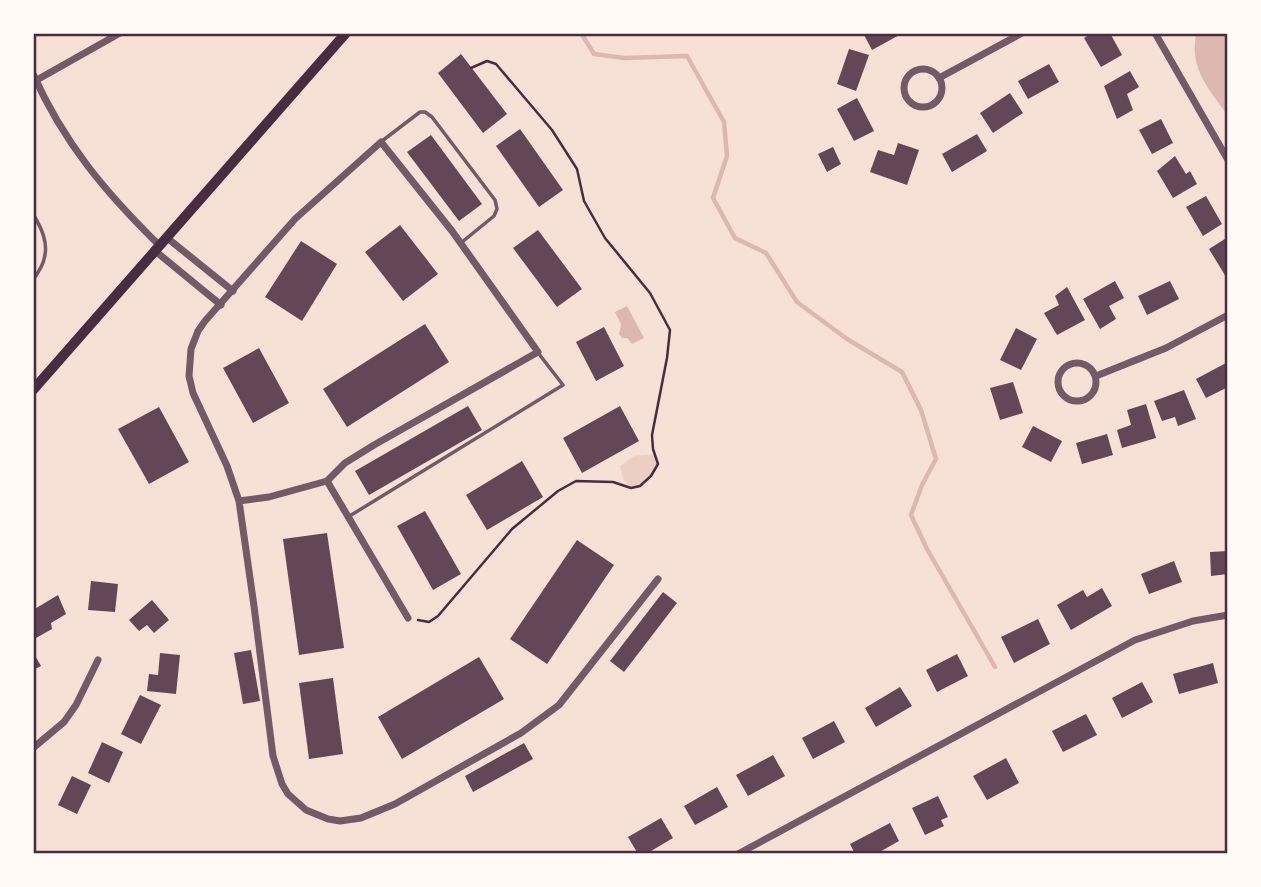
<svg xmlns="http://www.w3.org/2000/svg" width="1261" height="887" viewBox="0 0 1261 887" font-family="'Alegreya Sans',sans-serif">
<rect width="100%" height="100%" fill="#f7e1d7"/>
<path fill="#ebcfc5" d="M654,454L658,464C651,476 645,485 631,488L623,479L620,466L634,456Z"/>
<g fill="#dcb8b0">
<path d="M1200,33H1228V116C1210,90 1189,69 1196,35Z"/>
<polygon points="627,306 644,338 632,344 627,338 622,338 619,334 621,324 615,312"/>
</g>
<g fill="none" stroke-linecap="round" stroke-linejoin="round">
<polyline stroke="#dcb8b0" stroke-width="4.5" points="581,33 594,54 624,58 687,56 724,122 727,156 713,198 735,238 766,253 797,302 847,339 902,372 921,410 936,459 922,485 911,515 927,549 995,667"/>
</g>
<g fill="#644757">
<polygon points="863,33 903,33 872,50"/>
<polygon points="1092,33 1110,33 1122,55 1101,67 1084,38"/>
<polygon points="849,49 869,55 856,91 837,84"/>
<polygon points="461,54 507,114 483,133 438,73"/>
<polygon points="1049,64 1059,82 1028,99 1018,81"/>
<polygon points="1130,71 1139,87 1127,94 1133,110 1117,119 1104,86"/>
<polygon points="1010,93 1023,113 993,133 980,113"/>
<polygon points="857,98 874,131 854,141 837,109"/>
<polygon points="1161,119 1173,143 1152,154 1139,130"/>
<polygon points="520,129 563,190 539,207 496,146"/>
<polygon points="977,134 987,151 952,172 942,154"/>
<polygon points="431,135 482,204 459,221 407,152"/>
<polygon points="898,143 919,150 907,185 870,172 878,150 894,155"/>
<polygon points="833,147 841,164 827,172 818,154"/>
<polygon points="1175,156 1186,174 1190,171 1197,184 1173,198 1157,171"/>
<polygon points="1206,196 1222,224 1203,236 1186,207"/>
<polygon points="400,225 438,274 403,301 365,252"/>
<polygon points="538,230 582,289 557,307 513,248"/>
<polygon points="1228,237 1228,276 1226,277 1209,249"/>
<polygon points="301,241 337,264 302,321 265,297"/>
<polygon points="1115,281 1124,298 1109,306 1116,319 1100,329 1083,299"/>
<polygon points="1170,281 1179,299 1147,315 1138,296"/>
<polygon points="1067,287 1085,320 1057,335 1044,313 1059,305 1055,296"/>
<polygon points="425,324 449,362 347,427 323,389"/>
<polygon points="604,327 624,366 596,381 576,342"/>
<polygon points="1016,328 1037,339 1021,370 1000,360"/>
<polygon points="259,348 289,403 253,423 223,368"/>
<polygon points="1226,363 1228,387 1206,398 1196,379"/>
<polygon points="1013,382 1023,413 1000,420 990,388"/>
<polygon points="1184,390 1196,419 1178,426 1175,417 1162,421 1154,401"/>
<polygon points="1146,404 1156,438 1122,448 1117,430 1131,425 1127,410"/>
<polygon points="468,406 482,430 369,495 355,471"/>
<polygon points="620,406 639,441 582,473 563,438"/>
<polygon points="159,407 189,462 149,484 118,429"/>
<polygon points="1033,426 1062,441 1051,462 1022,447"/>
<polygon points="1107,434 1113,455 1082,464 1076,443"/>
<polygon points="522,461 543,497 487,530 466,495"/>
<polygon points="425,511 461,574 433,590 397,526"/>
<polygon points="327,533 344,648 299,655 283,539"/>
<polygon points="577,540 614,565 547,664 510,639"/>
<polygon points="1228,551 1228,574 1211,576 1210,552"/>
<polygon points="1174,561 1182,582 1149,594 1141,574"/>
<polygon points="91,581 118,584 115,612 88,610"/>
<polygon points="1102,588 1112,606 1071,630 1057,605 1083,590 1087,597"/>
<polygon points="663,592 677,603 624,672 610,661"/>
<polygon points="58,595 66,614 51,623 52,629 36,638 33,634 33,610"/>
<polygon points="152,600 169,620 154,633 147,625 139,631 129,620"/>
<polygon points="1038,619 1050,644 1014,663 1001,637"/>
<polygon points="251,650 260,701 243,704 234,653"/>
<polygon points="33,652 41,666 33,670"/>
<polygon points="160,653 180,655 176,694 147,691 149,674 158,675"/>
<polygon points="957,654 968,676 937,692 926,670"/>
<polygon points="479,657 504,699 402,759 378,717"/>
<polygon points="1213,663 1218,683 1179,694 1173,674"/>
<polygon points="333,678 343,754 309,759 299,683"/>
<polygon points="1142,682 1153,702 1122,718 1112,698"/>
<polygon points="900,687 912,706 876,727 865,708"/>
<polygon points="140,695 161,705 141,744 121,734"/>
<polygon points="1086,714 1097,735 1063,752 1052,731"/>
<polygon points="834,721 845,742 813,759 802,738"/>
<polygon points="102,742 123,752 109,783 88,773"/>
<polygon points="524,743 533,759 473,792 465,776"/>
<polygon points="773,755 785,776 748,796 736,775"/>
<polygon points="1006,758 1019,783 987,800 973,776"/>
<polygon points="72,776 91,785 77,814 58,805"/>
<polygon points="717,787 728,807 695,825 684,806"/>
<polygon points="938,796 948,817 941,820 944,826 925,835 912,808"/>
<polygon points="661,818 673,838 646,854 638,854 628,837"/>
<polygon points="890,823 899,841 876,854 855,854 850,844"/>
</g>
<g fill="none" stroke-linecap="round" stroke-linejoin="round">
<polyline stroke="#4a2c40" stroke-width="2.5" points="418,620 429,622 438,616 512,529 558,491 576,481 613,482 631,488 640,486 651,476 658,464 653,449 652,435 667,358 670,330 650,293 605,238 584,201 577,169 552,130 496,64 487,61 471,68"/>
<g stroke="#755966" stroke-width="3.5">
<polyline points="382,141 420,112 425,112 432,117 495,200 497,209 494,216 462,242"/>
<path d="M33,214C41,227 49,243 44,259C43,266 37,274 33,280"/>
<polyline points="348,517 563,385 539,354"/>
</g>
<g stroke="#755966" stroke-width="7">
<polyline points="1155,33 1228,160"/>
<circle cx="923" cy="88" r="19"/>
<path d="M33,74C64,143 105,192 159,245"/>
<polyline points="939,78 1022,33"/>
<polyline points="35,81 120,33"/>
<polyline points="166,237 233,291"/>
<polyline points="154,250 221,305"/>
<circle cx="1077" cy="382" r="19"/>
<polyline points="1096,376 1166,348 1228,315"/>
<polyline points="327,481 408,618"/>
<polyline points="239,501 269,497 327,481 345,463 374,445 538,352 452,231 381,142 295,219 205,321 198,331 191,349 189,376 193,393 227,466 239,501 254,606 273,756 282,784 288,794 306,810 328,819 340,821 361,818 395,804 521,733 559,705 658,579"/>
<polyline points="33,748 64,722 76,705 98,660"/>
<polyline points="738,854 1135,640 1193,621 1228,615"/>
</g>
<polyline stroke="#4a2c40" stroke-width="10" points="33,390 346,33"/>
</g>
<rect width="1261" height="887" fill="none" stroke="#fffaf5" stroke-width="70"/>
<rect x="35" y="35" width="1191" height="817" fill="none" stroke="#4a2c40" stroke-width="2.5"/>
</svg>
